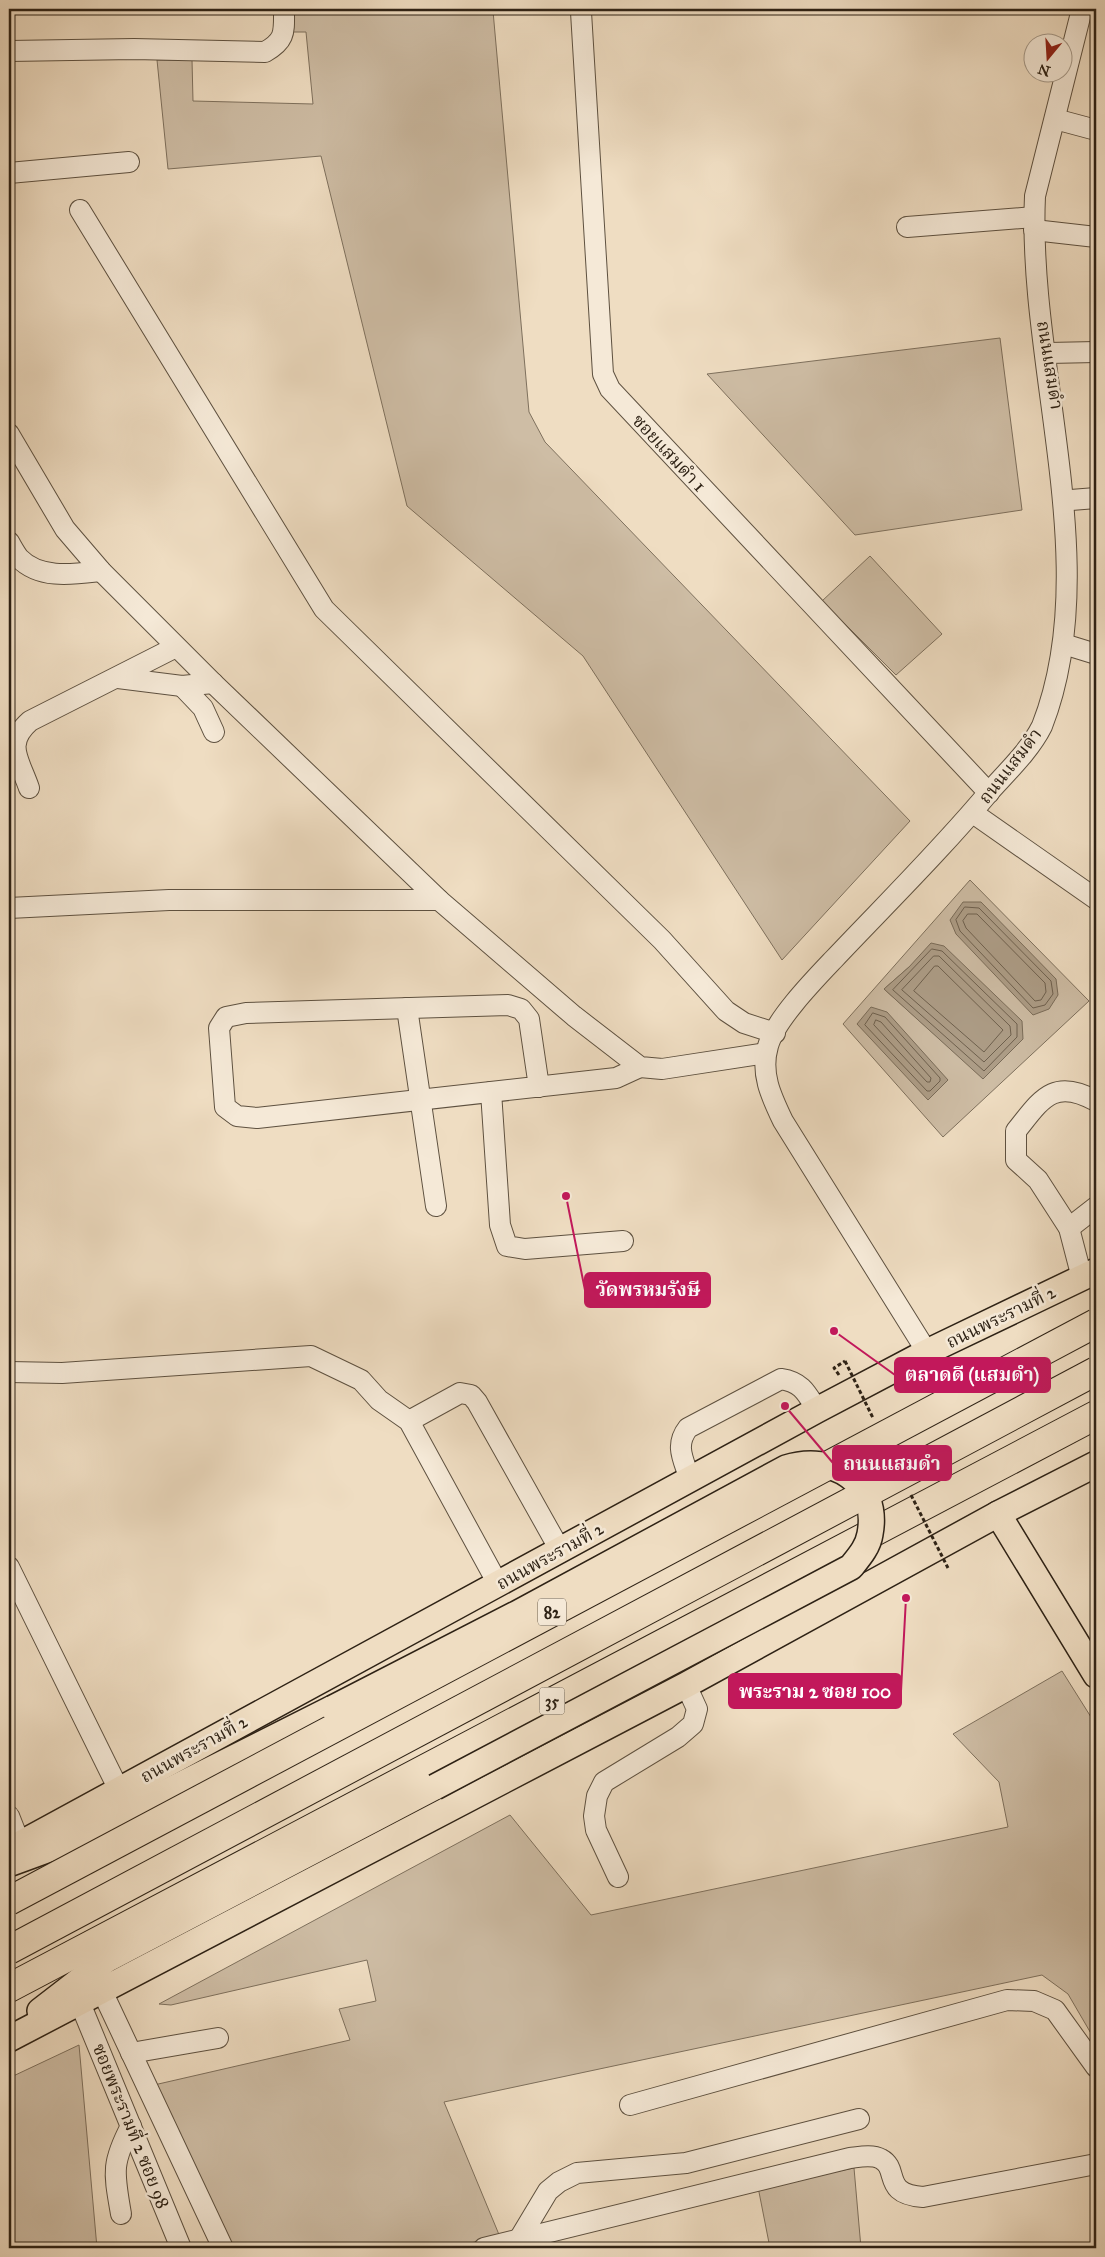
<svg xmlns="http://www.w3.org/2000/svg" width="1105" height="2257" viewBox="0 0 1105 2257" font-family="'IM FELL Great Primer','Noto Serif Thai',serif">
<rect width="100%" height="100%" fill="#efddc2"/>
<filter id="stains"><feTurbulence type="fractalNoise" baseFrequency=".004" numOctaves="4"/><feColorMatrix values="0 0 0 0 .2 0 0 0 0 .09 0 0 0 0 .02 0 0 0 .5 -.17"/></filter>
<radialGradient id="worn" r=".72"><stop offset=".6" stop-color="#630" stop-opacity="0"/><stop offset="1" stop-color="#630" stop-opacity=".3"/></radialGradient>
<g fill="#cebda5" stroke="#7e705d" fill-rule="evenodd">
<polygon points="294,9 339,9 339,13 493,11 529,412 545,442 910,821 782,960 583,656 407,506 321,156 168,169 157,60 192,60 193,101 313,104 306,32 293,32"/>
<polygon points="1000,338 1022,510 855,535 707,374"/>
<polygon points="870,556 942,634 896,675 822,601"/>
<path d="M970,880L1089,1001L943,1137L843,1024ZM909,967L983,1078L884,989Z"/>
<polygon points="1062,1671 1096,1725 1096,2042 1068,1994 1042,1975 444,2102 500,2237 446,2248 234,2248 154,2085 350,2040 339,2009 376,2001 367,1960 171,2005 159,2004 510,1815 591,1915 1008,1827 999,1782 953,1734"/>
<polygon points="79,2045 97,2248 9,2248 9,2078"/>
<polygon points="854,2168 861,2248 770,2248 758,2187"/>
</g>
<g fill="#ad9d87" stroke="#7a6c59">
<polygon points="963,902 981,902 1056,979 1058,995 1049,1009 1033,1015 956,934 950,920"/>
<polygon points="931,943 944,946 1022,1021 1023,1039 983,1079 884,989 909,967"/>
<polygon points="871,1007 887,1012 948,1080 928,1100 857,1024"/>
</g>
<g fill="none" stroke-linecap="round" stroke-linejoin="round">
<g stroke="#6e604e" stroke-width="1">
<polygon points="965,907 979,908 1051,981 1053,994 1045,1005 1033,1008 960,931 956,920"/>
<polygon points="968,914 977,914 1045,983 1046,992 1041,1000 1035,1001 966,928 963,921"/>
<polygon points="932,949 942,951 1017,1024 1017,1037 984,1071 893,990"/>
<polygon points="934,956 939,956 1010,1026 1011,1035 984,1062 902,990"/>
<polygon points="935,966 938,966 1003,1030 984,1052 914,991"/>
<polygon points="873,1013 885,1017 940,1078 940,1081 930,1091 927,1091 865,1025"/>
<polygon points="876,1020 881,1022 931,1078 930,1082 927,1082 874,1025"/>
</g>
<g stroke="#5e5140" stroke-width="22">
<g id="minor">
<polyline points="581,12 603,374 610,389 989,793"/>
<path d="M9,51L134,49L265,52C286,40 284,32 284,9"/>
<polyline points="1055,119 1096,130"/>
<polyline points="9,173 129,162"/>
<polyline points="80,210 324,609 662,940 726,1011 744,1023 775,1033"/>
<polyline points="907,227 1034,217"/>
<polyline points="1034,230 1096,237"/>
<polyline points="1048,353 1096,352"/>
<polyline points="9,434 65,529 101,571 213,683 439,900 574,1016 640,1067 662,1069 766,1053"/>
<polyline points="1071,500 1096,498"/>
<path d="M9,542C12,547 15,553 19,558C40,580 75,574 101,571"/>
<polyline points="1070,646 1096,654"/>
<polyline points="118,678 182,686 213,683"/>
<polyline points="182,686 203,708 214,732"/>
<path d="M29,788C19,759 4,744 30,721L176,647"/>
<polyline points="973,813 1096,899"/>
<polyline points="9,908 169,900 439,900"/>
<polyline points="407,1008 436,1206"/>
<polyline points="539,1087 529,1019 521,1009 508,1005 246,1013 226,1017 219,1028 225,1107 237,1116 257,1118 616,1078 640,1067"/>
<polyline points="491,1092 500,1225 507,1246 525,1249 623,1241"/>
<polyline points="1069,1228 1096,1207"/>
<path d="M1082,1278L1069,1228L1038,1180L1016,1160V1131C1041,1100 1053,1077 1096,1101"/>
<path d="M927,1352L783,1121C771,1096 760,1073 768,1046C775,1020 815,979 834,959C886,904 941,850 990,791C1008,771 1030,750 1042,726C1105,565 1027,367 1035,196L1082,9"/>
<polyline points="9,1372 62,1373 311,1356 361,1380 379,1400 409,1421 498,1584"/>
<polyline points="409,1421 460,1393 471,1395 477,1402 560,1550"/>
<path d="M690,1480C684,1460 674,1446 688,1428L781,1379C802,1382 807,1394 817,1410"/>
<polyline points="9,1567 119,1790"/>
<polyline points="9,1816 20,1844"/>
<polyline points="618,1877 596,1830 594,1816 597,1796 604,1782 678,1737 693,1724 697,1709 686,1685"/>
<polyline points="102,1991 223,2248"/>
<polyline points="80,2003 181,2248"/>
<polyline points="131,2053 218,2038"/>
<polyline points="630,2105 1007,2000 1034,2001 1055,2010 1096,2067"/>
<path d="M121,2214C114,2173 111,2164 131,2126"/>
<polyline points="518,2241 548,2191 559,2182 577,2173 686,2163 859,2119"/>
<path d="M484,2248L850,2158C859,2157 872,2154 881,2159C900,2169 881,2194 923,2197L1096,2164"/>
</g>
</g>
<g stroke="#2e2215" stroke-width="28">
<g id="major">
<polyline points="998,1514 1096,1675"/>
<polyline points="9,1850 817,1410 927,1352 1096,1271"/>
<polyline points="11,1863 63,1844 333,1708"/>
<polyline points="40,2011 106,1960 435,1787"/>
<polyline points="9,2039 686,1685 998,1514 1096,1464"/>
</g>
</g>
<g stroke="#2e2215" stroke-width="30">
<polyline id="highway" points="9,1988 1096,1415"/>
</g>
<polyline stroke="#2e2215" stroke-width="3" stroke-dasharray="4 2.5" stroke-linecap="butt" points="839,1375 834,1368 845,1361"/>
<use href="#minor" stroke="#f5e9d7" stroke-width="20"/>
<use href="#major" stroke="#efddc2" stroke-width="25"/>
<use href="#highway" stroke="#efddc2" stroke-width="28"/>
<g stroke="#2e2215" stroke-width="28" stroke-linecap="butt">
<path id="major-bridge" d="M333,1708L518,1613L786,1468C832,1453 880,1481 870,1534C868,1547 859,1557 851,1567L435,1787"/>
</g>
<g stroke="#2e2215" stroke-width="30" stroke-linecap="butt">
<g id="highway-bridge">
<polyline points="9,1901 1096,1323"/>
<polyline points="9,1950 1096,1371"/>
</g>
</g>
<g stroke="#2e2215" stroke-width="3" stroke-dasharray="4 2.5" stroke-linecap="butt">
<polyline points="845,1361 873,1418"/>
<polyline points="911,1495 948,1568"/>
</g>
<use href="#major-bridge" stroke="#efddc2" stroke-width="25"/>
<use href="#highway-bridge" stroke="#efddc2" stroke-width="28"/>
</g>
<g text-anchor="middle" stroke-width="5" stroke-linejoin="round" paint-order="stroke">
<g fill="#f5e9d7" stroke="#6a5e4f" stroke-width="1">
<rect x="538" y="1598.5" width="28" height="27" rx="4"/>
<rect x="539.5" y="1687.5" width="25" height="27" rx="4"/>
</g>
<g font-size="16" font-weight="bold" fill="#2e2215">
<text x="552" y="1618">82</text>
<text x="552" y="1707">35</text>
</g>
<g font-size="18" fill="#2e2215" stroke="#f5e9d7">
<text transform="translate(1050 365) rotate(81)" y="6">ถนนแสมดำ</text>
<text transform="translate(669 453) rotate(47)" y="6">ซอยแสมดำ 1</text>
<text transform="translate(1010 766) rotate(-52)" y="6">ถนนแสมดำ</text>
<text transform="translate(1001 1317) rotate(-26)" y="6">ถนนพระรามที่ 2</text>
<text transform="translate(550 1556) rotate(-29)" y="6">ถนนพระรามที่ 2</text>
<text transform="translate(194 1749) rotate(-29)" y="6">ถนนพระรามที่ 2</text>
<text transform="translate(131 2126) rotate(68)" y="6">ซอยพระรามที่ 2 ซอย 98</text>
</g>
</g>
<path fill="none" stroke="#c2185b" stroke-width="2" d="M566 1196L585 1290M834 1331L895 1375M785 1406L833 1463M906 1598L901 1691"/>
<g fill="#c2185b" stroke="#f5e9d7" stroke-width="2">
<circle cx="566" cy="1196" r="5"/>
<circle cx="834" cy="1331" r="5"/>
<circle cx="785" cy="1406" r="5"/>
<circle cx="906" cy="1598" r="5"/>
</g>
<g fill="#c2185b" stroke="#c2185b" stroke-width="2">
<rect x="585" y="1273" width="125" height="34" rx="5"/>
<rect x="895" y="1358" width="155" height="34" rx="5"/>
<rect x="833" y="1446" width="118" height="34" rx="5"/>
<rect x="729" y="1674" width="172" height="34" rx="5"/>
</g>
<g font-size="19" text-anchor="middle" font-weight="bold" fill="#fff">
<text x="648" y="1296">วัดพรหมรังษี</text>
<text x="972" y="1381">ตลาดดี (แสมดำ)</text>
<text x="892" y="1470">ถนนแสมดำ</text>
<text x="815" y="1698">พระราม 2 ซอย 100</text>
</g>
<rect width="1105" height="2257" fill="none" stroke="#efddc2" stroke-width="30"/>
<rect x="10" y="10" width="1085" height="2237" fill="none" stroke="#2e2215" stroke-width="2.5"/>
<rect x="15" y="15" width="1075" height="2227" fill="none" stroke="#2e2215"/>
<g transform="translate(1048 58) rotate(198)"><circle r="24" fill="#f5e9d7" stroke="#a59989"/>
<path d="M0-4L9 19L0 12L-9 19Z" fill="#8f2418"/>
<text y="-8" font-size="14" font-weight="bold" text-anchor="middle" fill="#2e2215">N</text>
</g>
<rect width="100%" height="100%" filter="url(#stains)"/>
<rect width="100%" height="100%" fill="url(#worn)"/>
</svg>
